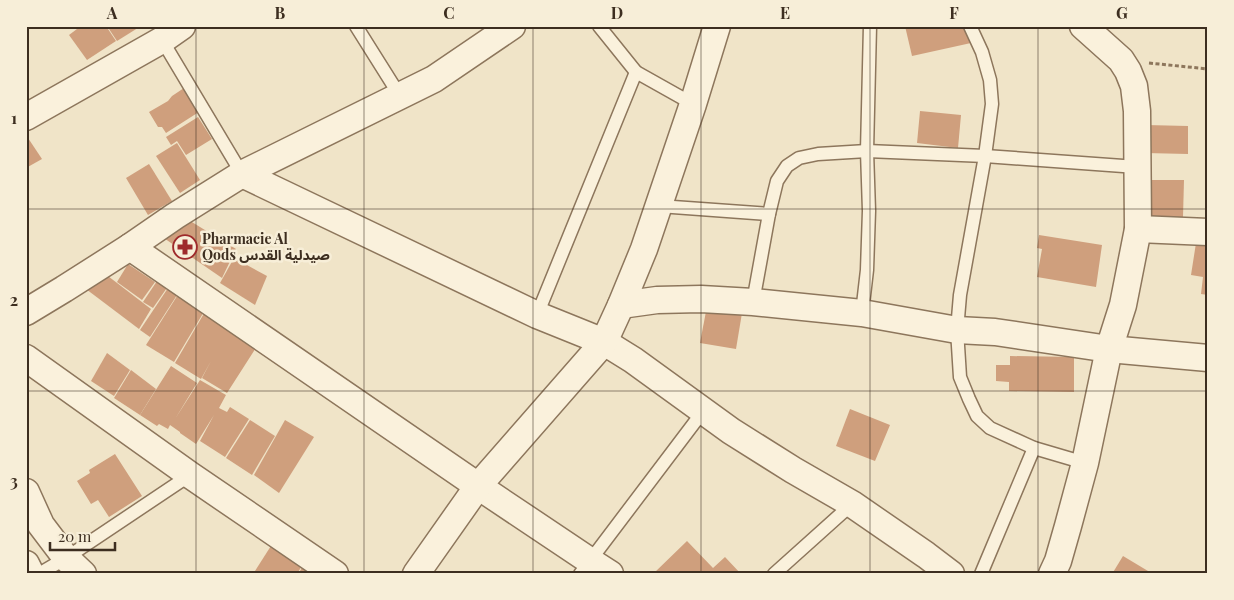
<svg xmlns="http://www.w3.org/2000/svg" width="1234" height="600" viewBox="0 0 1234 600" font-family="'Playfair Display','Noto Sans Arabic',serif">
<rect width="100%" height="100%" fill="#f0e4c8"/>
<g fill="#cf9f7d">
<polygon points="81,26 106,26 116,41 87,60 69,35"/>
<polygon points="107,26 141,26 117,41"/>
<polygon points="905,26 967,26 971,43 912,56"/>
<polygon points="187,86 202,110 166,133 162,127 158,127 149,112 168,101 172,96"/>
<polygon points="920,111 961,115 958,148 917,143"/>
<polygon points="198,117 212,139 186,155 177,141 171,145 166,137"/>
<polygon points="1146,125 1188,126 1188,154 1145,153"/>
<polygon points="26,135 42,159 26,168"/>
<polygon points="177,143 200,180 180,193 156,156"/>
<polygon points="149,164 172,201 148,215 126,178"/>
<polygon points="1144,180 1184,180 1183,217 1143,217"/>
<polygon points="182,216 236,249 222,278 158,234"/>
<polygon points="1039,235 1102,245 1096,287 1037,277 1042,249 1037,248"/>
<polygon points="1196,243 1208,245 1208,295 1201,294 1203,277 1191,275"/>
<polygon points="234,258 267,276 255,305 220,283"/>
<polygon points="128,264 155,282 142,300 117,282"/>
<polygon points="104,273 151,309 139,329 82,286"/>
<polygon points="161,275 171,282 153,308 143,302"/>
<polygon points="170,285 179,292 150,337 140,330"/>
<polygon points="179,293 205,310 174,362 146,345"/>
<polygon points="707,306 742,313 736,349 700,343"/>
<polygon points="206,310 259,343 227,393 202,378 211,361 201,379 175,363"/>
<polygon points="107,353 130,370 114,396 91,381"/>
<polygon points="1010,356 1074,357 1074,392 1009,391 1009,382 996,381 996,365 1010,365"/>
<polygon points="171,366 197,383 175,419 200,380 226,395 219,408 227,412 230,407 249,419 225,457 200,441 214,415 196,444 180,433 180,432 170,425 168,429 159,424 157,426 140,415"/>
<polygon points="131,370 156,389 140,415 114,398"/>
<polygon points="850,409 890,425 875,461 836,446"/>
<polygon points="250,420 275,436 252,475 226,458"/>
<polygon points="285,420 314,437 279,493 254,475"/>
<polygon points="115,454 142,496 109,517 98,500 91,504 77,481 90,473 89,470"/>
<polygon points="276,538 306,559 297,574 253,574"/>
<polygon points="687,541 713,568 725,557 741,574 653,574"/>
<polygon points="1123,556 1148,571 1147,574 1112,574"/>
<polygon points="307,560 321,574 298,574"/>
</g>
<g fill="none" stroke-linecap="round" stroke-linejoin="round">
<g stroke="#8d765c" stroke-width="15">
<g id="lane">
<polyline points="356,26 400,96"/>
<polyline points="599,26 636,72 693,104"/>
<polyline points="970,26 982,52 990,80 992,104 985,156 960,295 957,330 960,377 969,399 977,416 990,428 1034,448 1085,463"/>
<polyline points="162,40 242,174"/>
<polyline points="659,206 769,214"/>
<polyline points="753,302 769,214 777,181 787,166 799,158 818,154 867,151 985,156 1137,167"/>
<polyline points="862,313 867,270 869,211 867,151 870,26"/>
<polyline points="537,315 636,72"/>
<polyline points="39,574 66,558 190,475"/>
<polyline points="580,574 704,410"/>
<polyline points="774,574 852,504"/>
<polyline points="981,574 1034,448"/>
</g>
</g>
<g stroke="#8d765c" stroke-width="29">
<g id="street">
<polyline points="26,117 162,40 182,26"/>
<polyline points="242,174 537,315 604,342 633,360 731,431 793,470 852,504 926,555 951,574"/>
<polyline points="1138,229 1208,232"/>
<polyline points="130,247 478,486 590,561 610,574"/>
<polyline points="621,305 657,300 701,299 753,302 862,313 957,330 995,332 1109,349 1208,358"/>
<polyline points="26,312 64,289 130,247 175,216 242,174 434,79 512,26"/>
<polyline points="26,358 190,475 335,574"/>
<polyline points="26,492 41,525 66,558 83,574"/>
<polyline points="26,564 31,574"/>
<polyline points="416,574 478,486 604,342 621,305 644,249 693,104 717,26"/>
<polyline points="1052,574 1058,561 1068,526 1085,463 1109,349 1123,305 1138,229 1137,111 1134,86 1128,71 1121,60 1083,26"/>
</g>
</g>
<polyline stroke="#8d765c" stroke-width="3" stroke-dasharray="4 2.5" stroke-linecap="butt" points="1149,63 1208,69"/>
<use href="#lane" stroke="#faf1dc" stroke-width="12"/>
<use href="#street" stroke="#faf1dc" stroke-width="26"/>
</g>
<path fill="none" stroke="#3d2e20" stroke-width="1" stroke-opacity="0.55" d="M196,26V574M364,26V574M533,26V574M701,26V574M870,26V574M1038,26V574M26,209H1208M26,391H1208"/>
<defs>
<g id="pharmacy-ring" transform="scale(1.25)"><circle r="9.5" fill="#f7eed8" stroke="#9e2a2b" stroke-width="1.5"/><path d="M-2-6h4v4h4v4h-4v4h-4v-4h-4v-4h4Z" fill="#9e2a2b"/></g>
</defs>
<g fill-rule="evenodd">
<use href="#pharmacy-ring" x="185" y="247"/>
</g>
<g text-anchor="middle" stroke-width="5" stroke-linejoin="round" paint-order="stroke">
<g font-size="14" font-weight="bold" fill="#3d2e20" stroke="#f7eed8" text-anchor="start">
<text x="202" y="244">Pharmacie Al<tspan x="202" dy="16">Qods صيدلية القدس</tspan></text>
</g>
</g>
<rect width="1234" height="600" fill="none" stroke="#f7eed8" stroke-width="55"/>
<path d="M50 542v8h65v-8" fill="none" stroke="#3d2e20" stroke-width="2.5"/>
<text x="58" y="542" font-size="15" fill="#3d2e20" stroke="#f7eed8" stroke-width="4" paint-order="stroke">20 m</text>
<rect x="28" y="28" width="1178" height="544" fill="none" stroke="#3d2e20" stroke-width="2"/>
<g font-size="16" text-anchor="middle" font-weight="bold" fill="#3d2e20">
<text x="112" y="19">A</text>
<text x="280" y="19">B</text>
<text x="449" y="19">C</text>
<text x="617" y="19">D</text>
<text x="785" y="19">E</text>
<text x="954" y="19">F</text>
<text x="1122" y="19">G</text>
<text x="14" y="124">1</text>
<text x="14" y="306">2</text>
<text x="14" y="487">3</text>
</g>
</svg>
